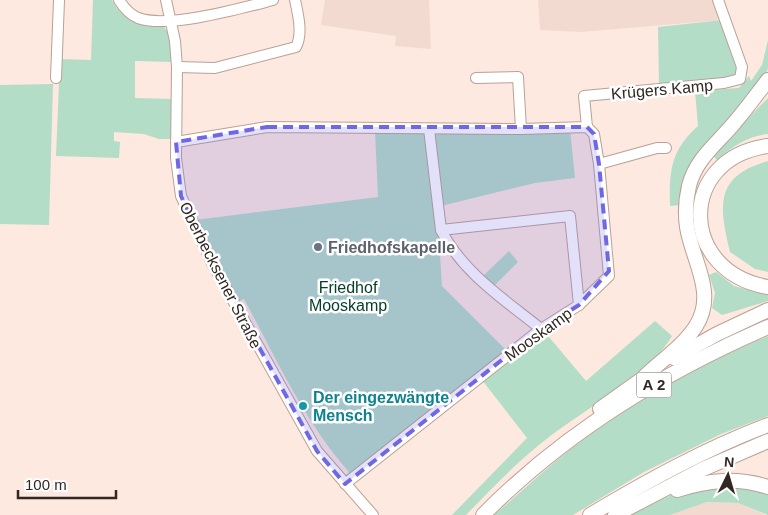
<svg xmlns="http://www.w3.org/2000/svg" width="768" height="515" viewBox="0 0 768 515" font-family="Arial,sans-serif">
<rect width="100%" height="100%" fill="#fde9df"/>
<g fill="#f2dad0">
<polygon points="325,0 429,0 431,49 395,46 396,36 321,25"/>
<polygon points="538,0 716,0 723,20 581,32 540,30"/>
<polygon points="707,502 738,503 766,515 670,515"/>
</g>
<g fill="#b3ddc6">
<path d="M93,0H112C122,21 143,26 164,27L172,38V62L135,61V98L173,99L172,139H159L144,134L114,132V141L120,142L119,158L56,156L60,59L91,60Z"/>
<path d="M723,20C729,37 746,67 731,80L659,86L658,27Z"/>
<path d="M768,40C768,49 768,59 768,68C766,76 759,84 754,91C722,134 686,146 680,205L670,206C669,170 671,150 698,126L695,91L739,88L749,76L751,81L762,65Z"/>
<polygon points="53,84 49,225 0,224 0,85"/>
<path d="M768,98V134C747,136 732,147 717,160L712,154Z"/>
<path d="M570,129L575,178L535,183L437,207L442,286L512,356L544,331L586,381L655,321L672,336C653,371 583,411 549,437C520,459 492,488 466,515H452L527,438L482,380L352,475H346L349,472C304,421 276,358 244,299L239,301L195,220L378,197L375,131Z"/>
<path d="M768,161V272L755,269L730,252C719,206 714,176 768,161Z"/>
<polygon points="509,251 518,262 492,288 481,278"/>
<polygon points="716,272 734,286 768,295 768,301 722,315 712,308 715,293 709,275"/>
<path d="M768,336V416L721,434L644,472L573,515H494C520,493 545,469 572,448C632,403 699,364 768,336Z"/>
<polygon points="714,483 768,492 768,515 738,503 707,502 670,515 631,515 677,492"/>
</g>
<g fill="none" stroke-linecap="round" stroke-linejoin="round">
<g stroke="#b9a196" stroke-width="12">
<g id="minor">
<path d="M119,0C124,8 129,14 138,18C168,29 242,8 273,0"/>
<polyline points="166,0 175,41 177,67 176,158 181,196 212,263 317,451 373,515"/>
<path d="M177,67L215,68L296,47C303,34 298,14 295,0"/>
<polyline points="56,78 59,0"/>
<polyline points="476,78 518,77 521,129"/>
<polyline points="587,127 584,96 724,83 740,79 742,67 718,0"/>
<path d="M429,129L441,230C462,272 505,300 541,329"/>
<polyline points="176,142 267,127 521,129 587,127 594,134 599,164 609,276 579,305 541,329 345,484"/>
<polyline points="599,164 657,148 666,148"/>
<polyline points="441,230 570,216 579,305"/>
</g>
</g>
<g stroke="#b9a196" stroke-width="16">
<g id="highway">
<path d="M768,146C677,158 678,272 768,287"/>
<polyline points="674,358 717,334 768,310"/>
<path d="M645,376C662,360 683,346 696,326C717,293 692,260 687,227C685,214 686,199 689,186C696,158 718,143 735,122C747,108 757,94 768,80"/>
<polyline points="600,409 652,372"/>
<path d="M677,490C708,480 737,477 768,487"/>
<path d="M483,515C563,434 664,372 768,327"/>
<path d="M590,515C647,481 705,449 768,425"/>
<polyline points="615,515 703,469 768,441"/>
</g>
</g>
<use href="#minor" stroke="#fff" stroke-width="10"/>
<use href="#highway" stroke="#fff" stroke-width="14"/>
</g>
<path fill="#7167e2" fill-opacity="0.2" stroke="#7167e2" stroke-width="4" stroke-dasharray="10 6" stroke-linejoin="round" d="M267,127H587L594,134L599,164L609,271L579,305L541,329L345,484L317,451L212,263L181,196L176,142Z"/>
<circle fill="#6b7280" stroke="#fff" stroke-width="2" cx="318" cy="247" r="5"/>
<circle fill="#0f9aa8" stroke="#fff" stroke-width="2" cx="303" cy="406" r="5"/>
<g text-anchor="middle" stroke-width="5" stroke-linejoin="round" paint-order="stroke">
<rect fill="#fff" stroke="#6f6865" stroke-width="1" x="636.5" y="372.5" width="35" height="25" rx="4"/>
<g font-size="15" font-weight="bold" fill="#312723">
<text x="654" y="390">A 2</text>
</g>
<g font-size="16" fill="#312723" stroke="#fff">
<text transform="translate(662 89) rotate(-5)" y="6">Krügers Kamp</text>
<text transform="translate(221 275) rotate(63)" y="6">Oberbecksener Straße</text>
<text transform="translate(538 334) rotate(-36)" y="6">Mooskamp</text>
</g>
<g font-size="16" font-weight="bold" fill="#5b616d" stroke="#fff" text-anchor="start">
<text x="328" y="253">Friedhofskapelle</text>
</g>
<g font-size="16" fill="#064029" stroke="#fff">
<text x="348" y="293">Friedhof<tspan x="348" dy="18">Mooskamp</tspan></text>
</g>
<g font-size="16" font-weight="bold" fill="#0d838f" stroke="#fff" text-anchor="start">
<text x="313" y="403">Der eingezwängte<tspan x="313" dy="18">Mensch</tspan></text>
</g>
</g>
<g transform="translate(728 475) rotate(5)" stroke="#ffffff" stroke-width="4" paint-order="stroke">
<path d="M0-4L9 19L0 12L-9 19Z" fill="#312723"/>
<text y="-8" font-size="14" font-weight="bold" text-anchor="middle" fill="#312723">N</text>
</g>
<path d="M18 490v8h98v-8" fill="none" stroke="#312723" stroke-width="2.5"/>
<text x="25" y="490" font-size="15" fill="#312723" stroke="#ffffff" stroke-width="4" paint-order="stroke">100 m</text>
</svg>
